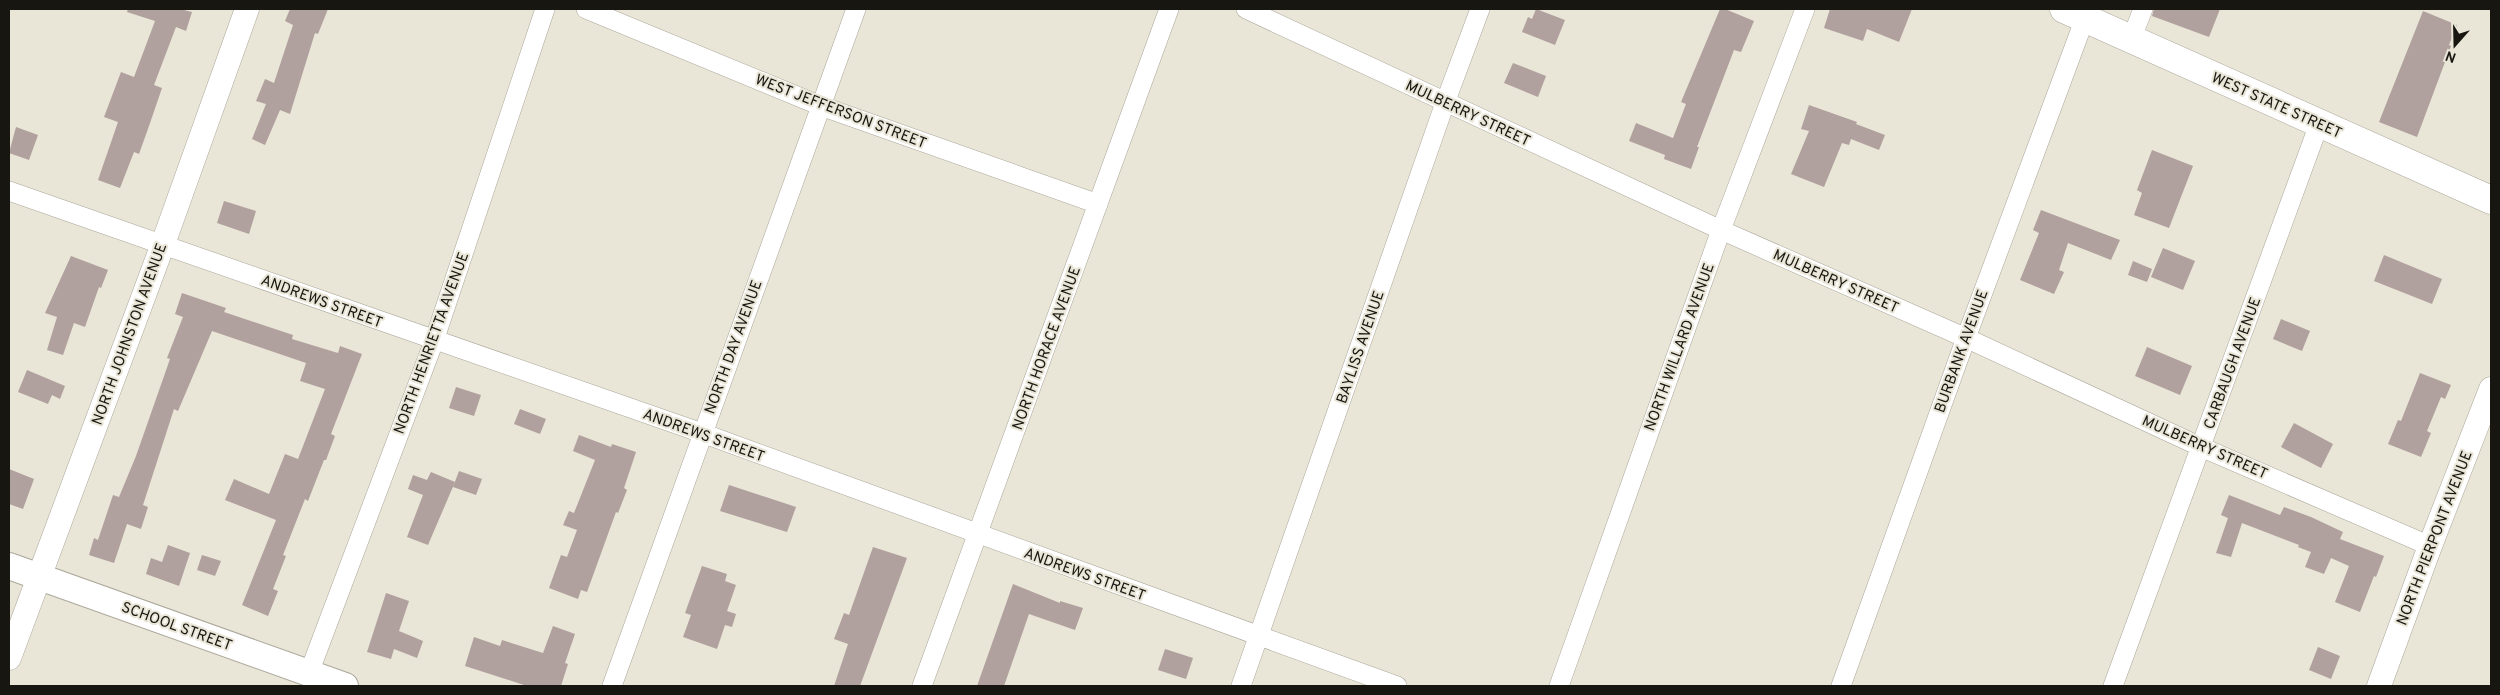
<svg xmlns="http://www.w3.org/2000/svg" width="2500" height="695" viewBox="0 0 2500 695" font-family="Overpass,sans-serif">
<rect width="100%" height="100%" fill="#e9e5d7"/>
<g fill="#b1a19e">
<polygon points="128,9 180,9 192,12 186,31 176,27 154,85 162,88 149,126 139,154 134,152 120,188 98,180 118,122 104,117 121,72 134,77 155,21 127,12"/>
<polygon points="290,9 328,9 318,34 315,33 290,114 280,110 265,145 252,139 266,104 256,101 265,79 274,83 293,25 285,21"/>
<polygon points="1536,9 1565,20 1555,45 1522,32 1528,17 1532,19"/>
<polygon points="1720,9 1725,9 1754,21 1741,52 1734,50 1697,147 1699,147 1691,169 1664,159 1665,155 1629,141 1636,123 1673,138 1686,104 1681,102"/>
<polygon points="1830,9 1912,9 1899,42 1867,29 1863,41 1824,28"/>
<polygon points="2154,9 2220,9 2209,37 2152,16"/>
<polygon points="2423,11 2457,25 2449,45 2451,46 2417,137 2379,122"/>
<polygon points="1513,63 1546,76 1538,97 1504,83"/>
<polygon points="1809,105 1857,122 1856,124 1885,135 1879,150 1851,139 1849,145 1842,143 1824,187 1791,174 1809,131 1801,129"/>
<polygon points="16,127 38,135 29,160 9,153"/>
<polygon points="2152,150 2193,166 2169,228 2134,215 2142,193 2137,190"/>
<polygon points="224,201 256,211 249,234 217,223"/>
<polygon points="2041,210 2120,240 2111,260 2068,243 2059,270 2064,272 2054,294 2020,280 2039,233 2033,230"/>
<polygon points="2163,248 2195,261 2183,290 2151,277"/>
<polygon points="2384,255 2442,279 2432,304 2374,281"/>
<polygon points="71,256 108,270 101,288 99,287 85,327 74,323 63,355 47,350 57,317 45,313"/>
<polygon points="2133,261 2152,269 2147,282 2128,275"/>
<polygon points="182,293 226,308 224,312 293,335 292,339 338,353 340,346 362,354 331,434 335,436 326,460 324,460 308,501 305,499 283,555 286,556 273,589 278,591 268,616 242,605 276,520 225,500 234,479 269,494 285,454 298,459 325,389 300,381 306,363 212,331 178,411 174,409 143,505 148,507 141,529 127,524 114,563 89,555 94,538 98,540 113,495 119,497 136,456 170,359 167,358 183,317 175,314"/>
<polygon points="2281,319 2310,331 2302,351 2273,339"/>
<polygon points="2147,347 2192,366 2180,395 2135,376"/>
<polygon points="27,370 65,386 60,399 52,395 48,404 18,392"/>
<polygon points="2420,373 2451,385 2445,399 2441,397 2427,431 2431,433 2421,457 2388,444 2398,420 2401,421"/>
<polygon points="456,387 481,395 474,416 449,408"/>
<polygon points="520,409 546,419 540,434 514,424"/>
<polygon points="2294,423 2333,444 2321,468 2281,447"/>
<polygon points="579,435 611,447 612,444 636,452 624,488 627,490 618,513 616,512 587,592 581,590 578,599 549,588 561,555 567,557 577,530 563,525 569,511 574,513 595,460 573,451"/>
<polygon points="9,469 34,479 23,509 9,504"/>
<polygon points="459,471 482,479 476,495 453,487"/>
<polygon points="431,472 455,482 428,545 407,537 423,495 408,489 413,475 427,480"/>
<polygon points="729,485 796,507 787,532 720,511"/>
<polygon points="2229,495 2280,515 2284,507 2311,517 2343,532 2340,539 2384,556 2376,577 2374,576 2360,612 2335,602 2349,566 2331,558 2324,574 2305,567 2311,552 2298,547 2299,545 2242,523 2231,557 2216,553 2228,518 2221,515"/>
<polygon points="168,545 190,553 179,586 146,574 151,558 162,562"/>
<polygon points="873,547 907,558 860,686 834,686 848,644 834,639 844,613 849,615"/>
<polygon points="202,555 221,561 215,576 197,570"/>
<polygon points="702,566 727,574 725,581 736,585 727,611 736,614 732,627 725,625 717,649 683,637 691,615 685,613"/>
<polygon points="1013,584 1060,603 1060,601 1083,608 1075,630 1029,614 1004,686 977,686"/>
<polygon points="386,593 409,601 399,631 423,641 417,658 394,649 391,659 367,652"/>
<polygon points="553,626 575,634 565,663 568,664 561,686 527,686 465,666 474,637 500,646 502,640 543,653"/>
<polygon points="2318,647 2340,656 2331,679 2309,670"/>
<polygon points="1165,649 1193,658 1186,679 1158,670"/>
</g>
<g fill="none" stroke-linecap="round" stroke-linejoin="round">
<g stroke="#aba79a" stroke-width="20">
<g id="minor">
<polyline points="586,9 821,106 1098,204"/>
<polyline points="1246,9 1721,230 1966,338 2201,447 2430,546"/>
<polyline points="2131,40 2143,9"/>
<polyline points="9,191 702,433 1397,686"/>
<polyline points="309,673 434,341 545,9"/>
<polyline points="612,686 856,9"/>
<polyline points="922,686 1169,9"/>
<polyline points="1241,686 1445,103 1480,9"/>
<polyline points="1559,686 1721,230 1805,9"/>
<polyline points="1841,686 1966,338 2085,18"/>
<polyline points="2113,686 2319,124"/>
</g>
</g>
<g stroke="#aba79a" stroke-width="25">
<g id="tertiary">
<polyline points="9,658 163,244 247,9"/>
<polyline points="2379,686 2430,546 2491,389"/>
</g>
</g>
<g stroke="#aba79a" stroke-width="28">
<polyline id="secondary" points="9,566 345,686"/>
</g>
<g stroke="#aba79a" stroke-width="29">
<polyline id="primary" points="2064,9 2491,200"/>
</g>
<use href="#minor" stroke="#fff" stroke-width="19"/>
<use href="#tertiary" stroke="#fff" stroke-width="24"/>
<use href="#secondary" stroke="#fff" stroke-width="26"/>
<use href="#primary" stroke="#fff" stroke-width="28"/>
</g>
<g text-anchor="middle" stroke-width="4" stroke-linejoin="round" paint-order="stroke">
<g font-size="15" fill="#181611" stroke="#e9e5d7">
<text transform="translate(2277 105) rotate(24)" y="5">WEST STATE STREET</text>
<text transform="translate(841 111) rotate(21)" y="5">WEST JEFFERSON STREET</text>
<text transform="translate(1468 113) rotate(25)" y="5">MULBERRY STREET</text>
<text transform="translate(1836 281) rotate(24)" y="5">MULBERRY STREET</text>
<text transform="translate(322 301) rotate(20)" y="5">ANDREWS STREET</text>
<text transform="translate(129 334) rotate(-70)" y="5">NORTH JOHNSTON AVENUE</text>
<text transform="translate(431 343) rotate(-70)" y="5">NORTH HENRIETTA AVENUE</text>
<text transform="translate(733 347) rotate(-70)" y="5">NORTH DAY AVENUE</text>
<text transform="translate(1360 347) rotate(-71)" y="5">BAYLISS AVENUE</text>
<text transform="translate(1679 347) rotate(-70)" y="5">NORTH WILLARD AVENUE</text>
<text transform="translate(1046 348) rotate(-70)" y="5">NORTH HORACE AVENUE</text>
<text transform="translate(1961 351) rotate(-70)" y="5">BURBANK AVENUE</text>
<text transform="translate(2232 363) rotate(-70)" y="5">CARBAUGH AVENUE</text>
<text transform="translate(704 435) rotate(20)" y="5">ANDREWS STREET</text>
<text transform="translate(2205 447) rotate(24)" y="5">MULBERRY STREET</text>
<text transform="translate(2434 538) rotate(-69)" y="5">NORTH PIERPONT AVENUE</text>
<text transform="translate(1085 574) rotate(20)" y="5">ANDREWS STREET</text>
<text transform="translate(177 626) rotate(20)" y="5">SCHOOL STREET</text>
</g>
</g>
<rect width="2500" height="695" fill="none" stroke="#181611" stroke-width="20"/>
<g transform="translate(2455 45) rotate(200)" stroke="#e9e5d7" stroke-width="4" paint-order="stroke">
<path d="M0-4L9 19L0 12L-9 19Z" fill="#181611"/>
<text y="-8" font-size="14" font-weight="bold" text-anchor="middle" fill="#181611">N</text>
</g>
</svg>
